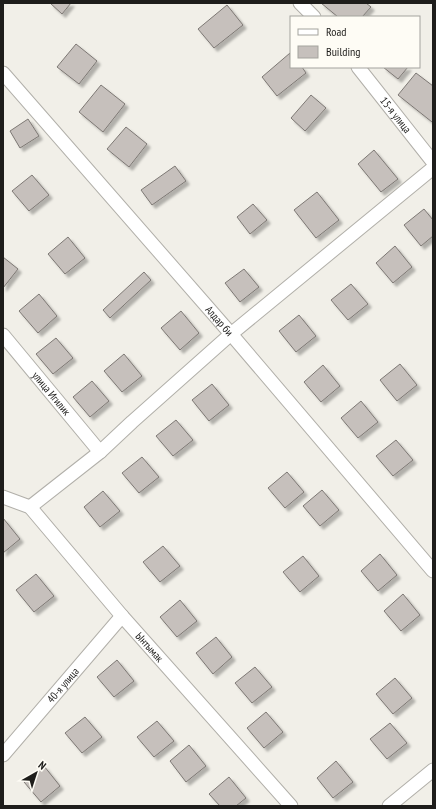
<svg xmlns="http://www.w3.org/2000/svg" width="436" height="809" viewBox="0 0 436 809" font-family="'PT Sans Narrow',sans-serif">
<defs>
<filter id="shadow"><feDropShadow dx="3.5" dy="3.5" stdDeviation="1" flood-color="#0004"/></filter>
</defs>
<rect width="100%" height="100%" fill="#f1efe8"/>
<g fill="#c6c0bc" stroke="#7d7874" filter="url(#shadow)">
<polygon points="50,3 71,3 62,14"/>
<polygon points="321,3 366,3 371,7 362,17 338,17"/>
<polygon points="227,5 243,25 214,48 198,29"/>
<polygon points="76,44 97,61 79,84 57,67"/>
<polygon points="290,53 291,67 302,67 306,73 277,96 262,77"/>
<polygon points="383,67 408,67 398,79"/>
<polygon points="416,73 433,86 433,121 432,122 398,95"/>
<polygon points="101,85 125,104 103,132 79,112"/>
<polygon points="311,95 326,108 305,131 291,118"/>
<polygon points="28,119 39,136 20,148 10,131"/>
<polygon points="126,127 147,144 129,167 107,149"/>
<polygon points="374,150 398,179 381,192 358,164"/>
<polygon points="175,166 186,181 152,205 141,190"/>
<polygon points="32,175 49,195 29,211 12,191"/>
<polygon points="317,192 339,220 316,238 294,210"/>
<polygon points="253,204 267,220 250,234 237,217"/>
<polygon points="424,209 433,220 433,236 421,246 404,225"/>
<polygon points="68,237 85,258 65,274 48,254"/>
<polygon points="395,246 412,267 393,283 376,263"/>
<polygon points="3,257 18,269 3,288"/>
<polygon points="244,269 259,287 240,302 225,283"/>
<polygon points="144,272 151,280 110,318 103,310"/>
<polygon points="351,284 368,304 348,320 331,300"/>
<polygon points="39,294 57,316 38,333 19,311"/>
<polygon points="181,311 199,333 180,350 161,328"/>
<polygon points="299,315 316,336 296,352 279,331"/>
<polygon points="56,338 73,358 53,374 36,354"/>
<polygon points="124,354 142,376 122,392 104,371"/>
<polygon points="400,364 417,385 397,401 380,380"/>
<polygon points="323,365 340,386 321,402 304,382"/>
<polygon points="92,381 109,401 90,417 73,397"/>
<polygon points="212,384 229,405 209,421 192,400"/>
<polygon points="361,401 378,422 358,438 341,418"/>
<polygon points="176,420 193,440 173,456 156,436"/>
<polygon points="396,440 413,460 393,476 376,456"/>
<polygon points="142,457 159,477 139,493 122,473"/>
<polygon points="287,472 304,492 285,508 268,488"/>
<polygon points="322,490 339,510 320,526 303,506"/>
<polygon points="103,491 120,511 100,527 84,507"/>
<polygon points="3,518 20,539 3,553"/>
<polygon points="163,546 180,566 160,582 143,562"/>
<polygon points="380,554 397,575 378,591 361,571"/>
<polygon points="303,556 319,576 300,592 283,572"/>
<polygon points="36,574 54,596 34,612 16,590"/>
<polygon points="403,594 420,615 401,631 384,611"/>
<polygon points="180,600 197,621 177,637 160,617"/>
<polygon points="216,637 232,657 213,674 196,653"/>
<polygon points="117,660 134,681 114,697 97,677"/>
<polygon points="255,667 272,687 252,703 235,683"/>
<polygon points="395,678 412,698 393,714 376,694"/>
<polygon points="266,712 283,732 264,748 247,728"/>
<polygon points="85,717 102,737 82,753 65,733"/>
<polygon points="157,721 174,741 154,757 137,737"/>
<polygon points="390,723 407,743 387,759 370,739"/>
<polygon points="189,745 206,766 186,782 170,761"/>
<polygon points="336,761 353,782 333,798 317,778"/>
<polygon points="44,766 60,786 41,802 24,782"/>
<polygon points="229,777 246,798 236,806 220,806 209,794"/>
</g>
<g fill="none" stroke-linecap="round" stroke-linejoin="round">
<g stroke="#b1afa9" stroke-width="15">
<g id="street">
<polyline points="300,3 314,17"/>
<path id="s1" d="M358,67L433,162"/>
<path id="s2" d="M3,73L231,334L433,571"/>
<path id="s3" d="M3,335L100,452"/>
<path id="s4" d="M3,497L30,507L122,616L291,806"/>
<polyline points="30,507 100,452 132,422 231,334 433,168"/>
<path id="s5" d="M3,755L122,616"/>
<polyline points="389,806 433,770"/>
</g>
</g>
<use href="#street" stroke="#fff" stroke-width="13"/>
</g>
<g text-anchor="middle" stroke-width="3" stroke-linejoin="round" paint-order="stroke">
<g font-size="11" fill="#1e1d1b" stroke="#fefcf5">
<text dy="4" stroke="none"><textPath href="#s1" startOffset="61">15-я улица</textPath></text>
<text dy="4" stroke="none"><textPath href="#s2" startOffset="329">Алдар би</textPath></text>
<text dy="4" stroke="none"><textPath href="#s3" startOffset="76">улица Игилик</textPath></text>
<text dy="4" stroke="none"><textPath href="#s4" startOffset="213">Ынтымак</textPath></text>
<text dy="4" stroke="none"><textPath href="#s5" startOffset="92">40-я улица</textPath></text>
</g>
</g>
<rect width="436" height="809" fill="none" stroke="#1e1d1b" stroke-width="8"/>
<rect x="290" y="16" width="130" height="52" fill="#fefcf5" stroke="#a4a39e"/>
<rect x="298" y="29" width="20" height="6" fill="#ffffff" stroke="#a4a39e"/>
<text x="326" y="36" font-size="12" fill="#1e1d1b">Road</text>
<rect x="298" y="46" width="20" height="12" fill="#c6c0bc" stroke="#a4a39e"/>
<text x="326" y="56" font-size="12" fill="#1e1d1b">Building</text>
<g transform="translate(36 773) rotate(39)" stroke="#fefcf5" stroke-width="3" paint-order="stroke">
<path d="M0-3L7 15L0 10L-7 15Z" fill="#1e1d1b"/>
<text y="-6" font-size="11" font-weight="bold" text-anchor="middle" fill="#1e1d1b">N</text>
</g>
</svg>
